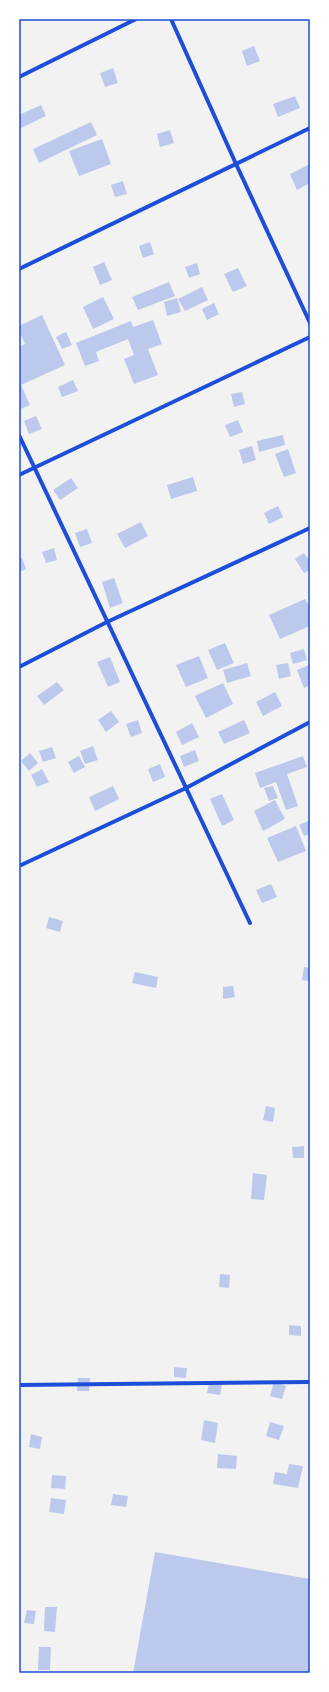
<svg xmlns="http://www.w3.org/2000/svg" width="329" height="1692" viewBox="0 0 329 1692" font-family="'Work Sans',sans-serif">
<rect width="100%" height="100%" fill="#f2f2f2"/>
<g fill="#bdc9ec">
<polygon points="254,46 260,61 247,66 242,51"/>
<polygon points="113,68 118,83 105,87 100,73"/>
<polygon points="295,96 300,108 278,117 273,104"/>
<polygon points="41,105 46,116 21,128 19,125 19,115"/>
<polygon points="91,122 97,135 39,163 33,149"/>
<polygon points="170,130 174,143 160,147 157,134"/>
<polygon points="102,139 111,164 79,176 69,151"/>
<polygon points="310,164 310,183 297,190 290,174"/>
<polygon points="123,181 127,194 115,197 111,185"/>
<polygon points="150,242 154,254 143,258 139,246"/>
<polygon points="104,262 112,280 100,285 93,267"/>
<polygon points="197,263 200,274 189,278 185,267"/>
<polygon points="238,268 247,286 233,292 224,274"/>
<polygon points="169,282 175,296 138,310 132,297"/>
<polygon points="202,287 208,300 185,311 178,299"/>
<polygon points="103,297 114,319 93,329 83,307"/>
<polygon points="177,298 181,312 167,316 164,302"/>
<polygon points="214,303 219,314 207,320 202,309"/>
<polygon points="42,315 65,365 21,385 30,405 19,410 19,347 25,344 19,331 19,326"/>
<polygon points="153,320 162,344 148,349 158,375 134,384 124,359 134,355 128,339 96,352 99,361 85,366 76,343 131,321 133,327"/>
<polygon points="66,332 72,345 62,349 56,337"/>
<polygon points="73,380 78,391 62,397 58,387"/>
<polygon points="242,392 245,404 234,407 231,394"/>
<polygon points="36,416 42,429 29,434 24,421"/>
<polygon points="238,420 243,432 230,437 225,425"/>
<polygon points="283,435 285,445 259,452 257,441"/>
<polygon points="252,446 256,460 243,464 239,450"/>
<polygon points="288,449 296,473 284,477 275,454"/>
<polygon points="193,477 197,491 171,499 167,485"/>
<polygon points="71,478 78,488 60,500 53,490"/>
<polygon points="278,506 283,517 269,524 264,513"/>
<polygon points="141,522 148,536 125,548 117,534"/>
<polygon points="87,529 92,543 80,547 75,533"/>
<polygon points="54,548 57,560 46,563 42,552"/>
<polygon points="304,553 310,561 310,570 304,573 295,559"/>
<polygon points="22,558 26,569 19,572 19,559"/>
<polygon points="114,578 123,603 110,608 102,582"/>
<polygon points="305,599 310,608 310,626 280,639 269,615"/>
<polygon points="225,643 234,663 217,670 208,650"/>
<polygon points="304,649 307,660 293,664 290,653"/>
<polygon points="199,656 208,678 186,687 176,665"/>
<polygon points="110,657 120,682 108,687 97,662"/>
<polygon points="247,663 251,676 227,683 223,670"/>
<polygon points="288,663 291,676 279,679 276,665"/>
<polygon points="309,665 310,685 304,688 297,670"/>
<polygon points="57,682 64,690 44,705 37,696"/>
<polygon points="223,683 233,704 206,718 195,696"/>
<polygon points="275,692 282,706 263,716 256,702"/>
<polygon points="111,711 119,722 106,732 98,720"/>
<polygon points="138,720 142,733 131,737 126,724"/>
<polygon points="244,720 250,733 224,744 218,732"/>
<polygon points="192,723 199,737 182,745 176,732"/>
<polygon points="93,746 98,760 85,764 80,751"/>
<polygon points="52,747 56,758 43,762 39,751"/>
<polygon points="195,750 199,761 184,767 180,756"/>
<polygon points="30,753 38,763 29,771 21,761"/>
<polygon points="79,756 85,767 74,773 68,762"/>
<polygon points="303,756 307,767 287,774 298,806 286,810 276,782 260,788 255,773"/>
<polygon points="160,764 165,777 153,782 148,769"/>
<polygon points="42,769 49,782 37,787 31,775"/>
<polygon points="113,786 119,799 95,811 89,797"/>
<polygon points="273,786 278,798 269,801 264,788"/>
<polygon points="222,794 234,820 222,826 210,799"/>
<polygon points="275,800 285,819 263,831 254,811"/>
<polygon points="310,820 310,834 304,836 299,825"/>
<polygon points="296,826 306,851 278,862 267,838"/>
<polygon points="271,884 277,897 262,903 256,890"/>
<polygon points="49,917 63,921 60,932 46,928"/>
<polygon points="304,967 310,968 310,981 302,980"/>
<polygon points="135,972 158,977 156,988 132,983"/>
<polygon points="233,986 235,997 223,999 223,987"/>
<polygon points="266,1106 275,1108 273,1122 263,1120"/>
<polygon points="304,1146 304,1158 293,1158 292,1147"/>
<polygon points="253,1173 267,1175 264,1200 251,1199"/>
<polygon points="220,1274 230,1275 229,1288 219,1287"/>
<polygon points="289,1325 301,1326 301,1336 289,1335"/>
<polygon points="174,1367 187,1368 186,1378 174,1377"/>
<polygon points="78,1378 90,1378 89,1391 77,1391"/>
<polygon points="274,1382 286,1386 282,1399 270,1396"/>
<polygon points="209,1383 222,1385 220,1395 207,1393"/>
<polygon points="204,1420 218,1423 215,1443 201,1440"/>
<polygon points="270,1422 284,1426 279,1440 266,1436"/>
<polygon points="31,1434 42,1437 40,1449 29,1447"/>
<polygon points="218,1454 237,1456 236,1469 217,1468"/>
<polygon points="289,1464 303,1466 298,1488 273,1484 275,1472 287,1474"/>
<polygon points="52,1475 66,1476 65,1489 51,1488"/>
<polygon points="113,1494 128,1496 126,1507 111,1505"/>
<polygon points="51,1498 66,1500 64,1514 49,1512"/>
<polygon points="155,1552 310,1579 309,1673 133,1673"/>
<polygon points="45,1607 57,1607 55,1632 44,1631"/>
<polygon points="27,1610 36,1611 34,1624 24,1623"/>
<polygon points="39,1647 51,1647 50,1670 38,1670"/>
</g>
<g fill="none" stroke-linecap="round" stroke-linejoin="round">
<g stroke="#1d4ed8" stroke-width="4">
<polyline points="171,19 236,164 310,323"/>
<polyline points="19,77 136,19"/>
<polyline points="19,269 310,128"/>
<polyline points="19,435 250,923"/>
<polyline points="19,475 310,337"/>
<polyline points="19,667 107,622 310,528"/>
<polyline points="19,866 186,788 310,722"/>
<polyline points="19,1385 310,1382"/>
</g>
</g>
<rect width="329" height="1692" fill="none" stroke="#ffffff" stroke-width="40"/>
<rect x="20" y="20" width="289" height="1652" fill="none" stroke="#1d4ed8" stroke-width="1.5"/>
</svg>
